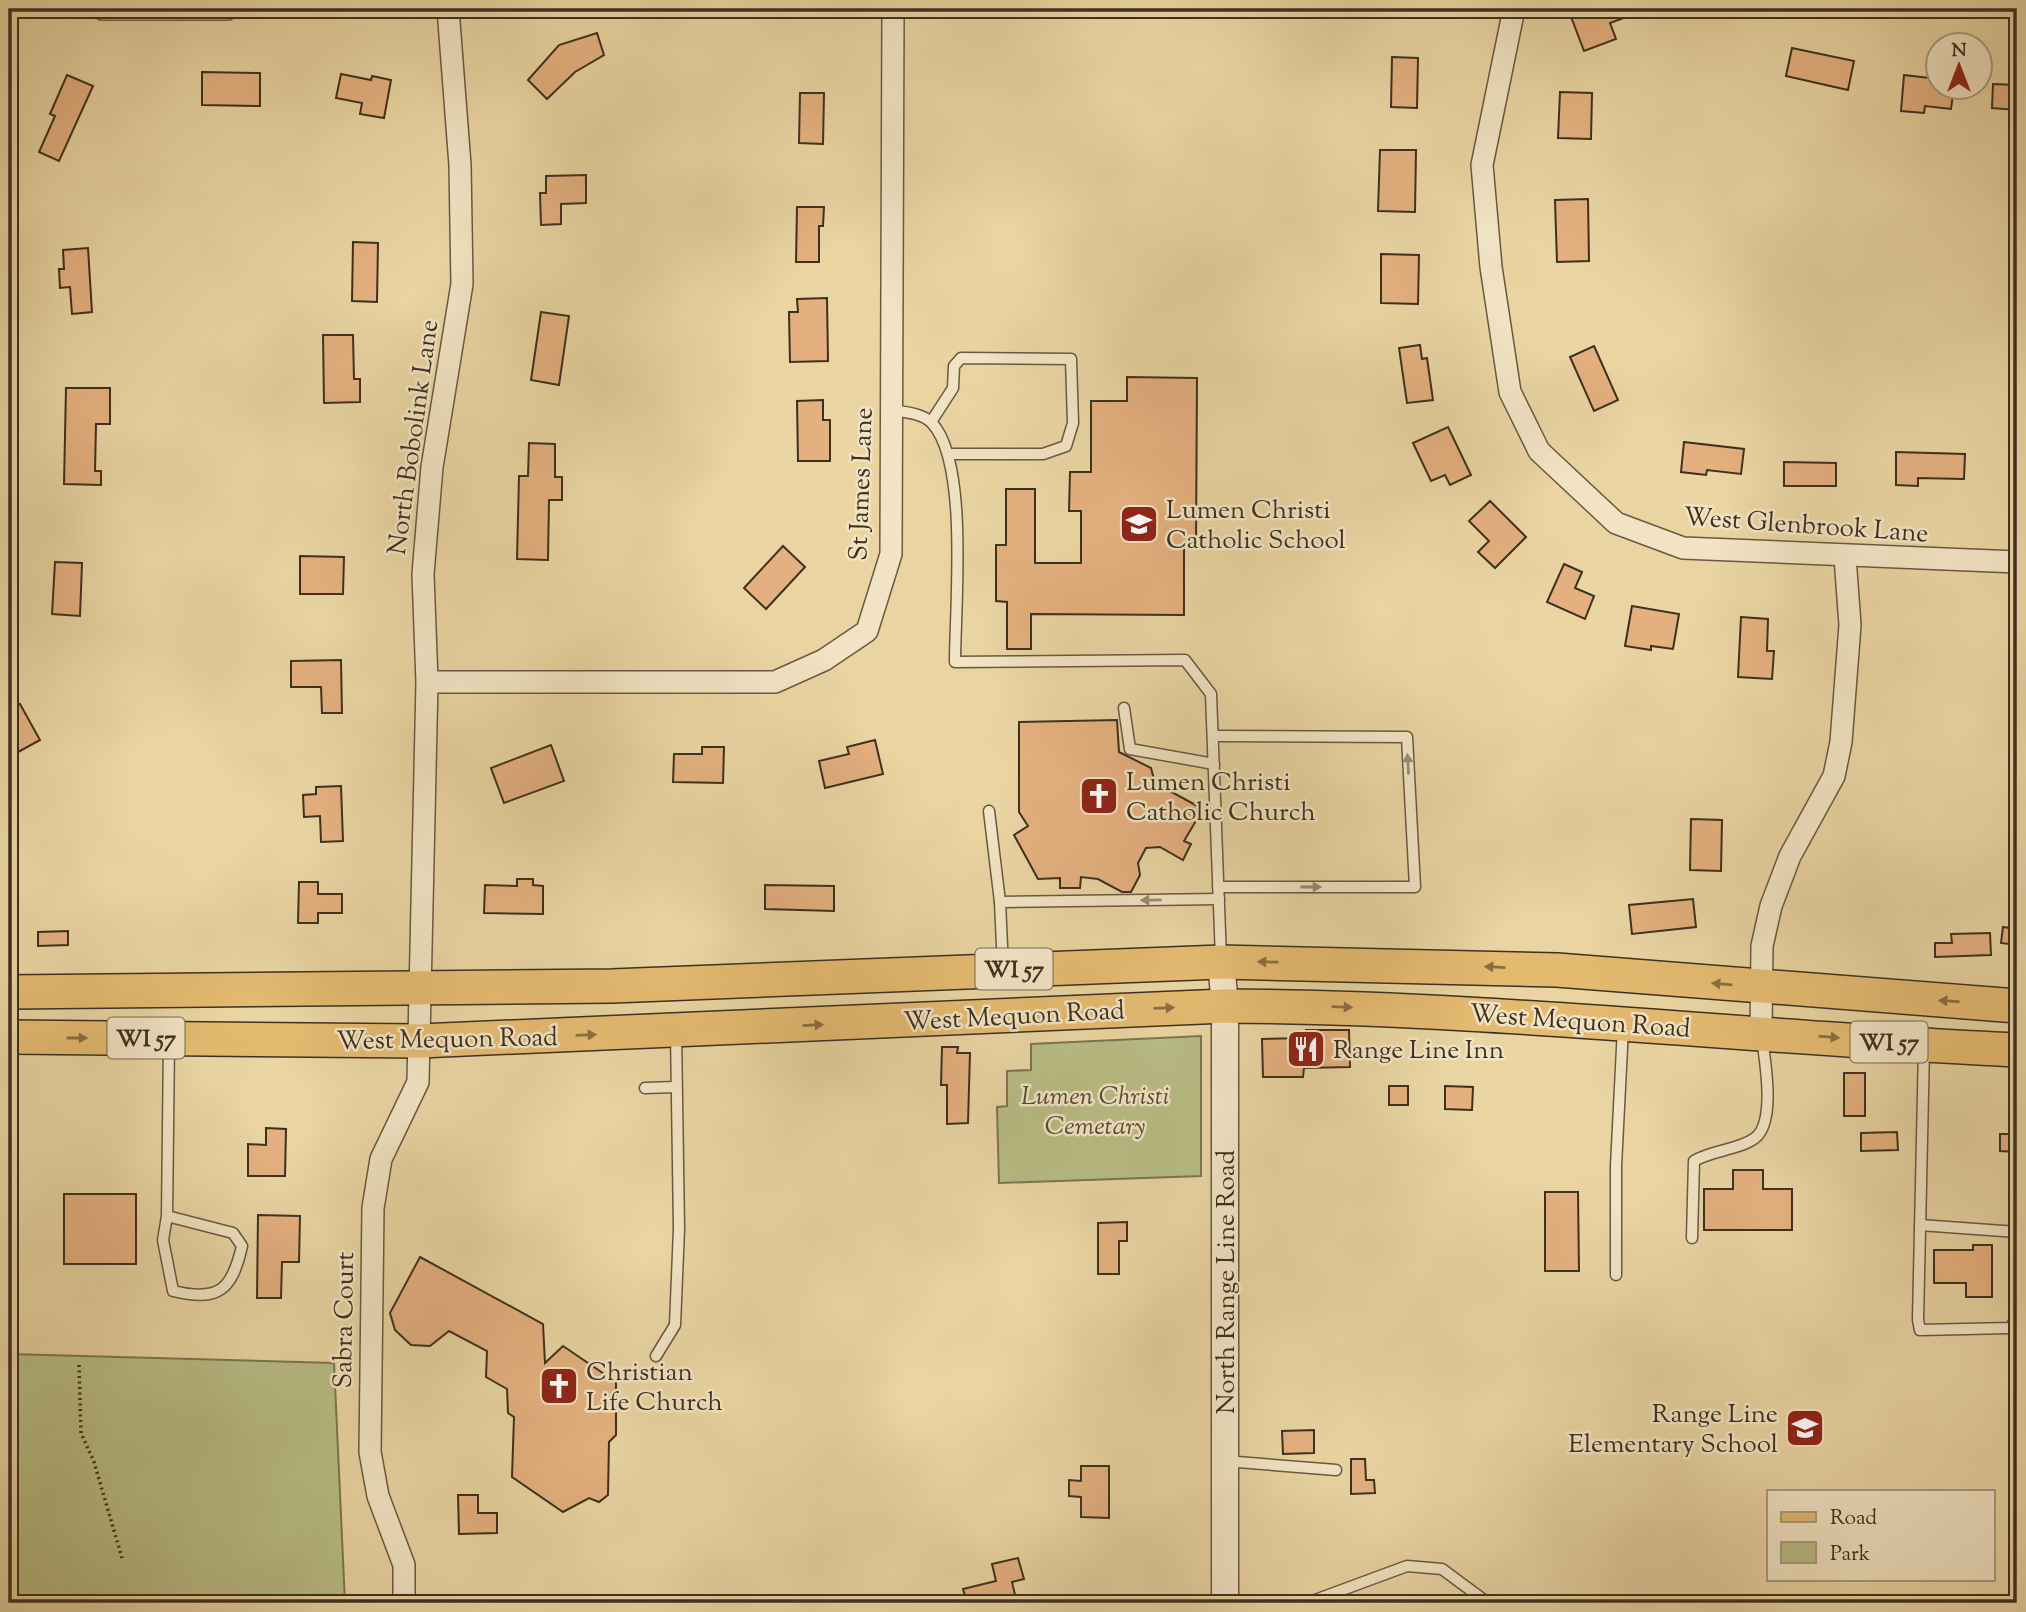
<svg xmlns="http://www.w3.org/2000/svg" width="2026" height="1612" viewBox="0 0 2026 1612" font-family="'Sorts Mill Goudy',serif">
<rect width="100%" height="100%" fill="#e9d4a2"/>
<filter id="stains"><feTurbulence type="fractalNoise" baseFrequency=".00286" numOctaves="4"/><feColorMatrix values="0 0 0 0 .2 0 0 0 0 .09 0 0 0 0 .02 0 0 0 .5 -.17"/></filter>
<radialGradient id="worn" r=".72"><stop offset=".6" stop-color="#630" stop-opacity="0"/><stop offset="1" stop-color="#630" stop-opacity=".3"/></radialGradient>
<g fill="#b8bc84" stroke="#7b7652" stroke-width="2">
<polygon points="1201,1036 1201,1176 999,1183 997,1107 1007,1106 1007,1071 1031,1070 1031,1044"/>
<polygon points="9,1354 334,1363 345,1603 9,1603"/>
</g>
<g fill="#e4b07f" stroke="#3e301f" stroke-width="2">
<polygon points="1583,9 1644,9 1645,10 1610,23 1616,39 1584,51 1570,14"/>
<polygon points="597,33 604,55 575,72 547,99 528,80 559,45"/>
<polygon points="1792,48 1854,61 1848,90 1786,76"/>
<polygon points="1392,57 1418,58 1417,108 1391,107"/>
<polygon points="202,72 260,73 260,106 202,105"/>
<polygon points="341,74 371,80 372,76 391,80 384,118 360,114 362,103 336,98"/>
<polygon points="67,75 93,86 59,161 39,152 55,116 50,114"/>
<polygon points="1904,75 1938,79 1938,88 1954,88 1951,109 1925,106 1924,113 1901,111"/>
<polygon points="1993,84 2017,85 2017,110 1992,108"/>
<polygon points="1560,92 1592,93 1591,139 1558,138"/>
<polygon points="800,93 824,93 823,144 799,143"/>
<polygon points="1380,150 1416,150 1415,212 1378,211"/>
<polygon points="586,175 586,203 561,204 561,224 541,225 540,193 546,193 546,176"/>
<polygon points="1588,199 1589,261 1557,262 1555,200"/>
<polygon points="797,207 824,207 823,226 819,226 819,262 796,262"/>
<polygon points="353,242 378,243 377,302 352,301"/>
<polygon points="88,248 92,312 72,314 70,287 60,288 59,269 64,269 63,250"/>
<polygon points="1381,254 1419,255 1418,304 1381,303"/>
<polygon points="827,298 828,361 790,362 789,312 798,312 797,299"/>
<polygon points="541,312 569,316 559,385 531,380"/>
<polygon points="323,335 353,335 354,379 360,379 360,402 324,403"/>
<polygon points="1420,345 1422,359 1427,358 1433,400 1407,403 1399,348"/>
<polygon points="1594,346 1618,400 1594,411 1570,357"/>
<polygon points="1127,377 1197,378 1196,545 1184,545 1184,615 1031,614 1031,649 1007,649 1007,602 996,601 996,545 1006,545 1006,489 1035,489 1035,563 1081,563 1081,511 1069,511 1070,472 1091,472 1091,401 1127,401"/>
<polygon points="66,388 110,388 110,424 96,424 95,471 101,471 101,485 64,484"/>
<polygon points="823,400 823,420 830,420 830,461 798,461 797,401"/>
<polygon points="1448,427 1471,475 1450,485 1445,475 1431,481 1413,443"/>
<polygon points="1684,442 1744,449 1741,474 1707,470 1706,475 1681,472"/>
<polygon points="529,443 555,444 555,477 562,477 562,500 549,500 548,560 517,559 519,476 528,476"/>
<polygon points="1896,452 1965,454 1964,479 1918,478 1918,486 1896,485"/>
<polygon points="1784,462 1836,463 1836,486 1784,486"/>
<polygon points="1490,501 1526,537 1495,568 1478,552 1489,541 1469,521"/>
<polygon points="783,546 805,567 766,609 744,588"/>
<polygon points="300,556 344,557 343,594 300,594"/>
<polygon points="55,562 82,563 80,616 52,614"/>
<polygon points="1564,564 1582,572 1575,588 1594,596 1585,619 1547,602"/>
<polygon points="1632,606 1679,614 1673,649 1651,646 1651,650 1625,646"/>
<polygon points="1741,617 1768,619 1767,651 1774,651 1772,679 1738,677"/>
<polygon points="341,660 342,713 322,713 321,687 291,687 291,661"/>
<polygon points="20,704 40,740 9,757 9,711"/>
<polygon points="1117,720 1119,752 1151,768 1155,783 1203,809 1184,841 1191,844 1183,860 1160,847 1146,848 1138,863 1140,875 1131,892 1122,892 1098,879 1081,877 1080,888 1060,888 1060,878 1038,879 1014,835 1028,826 1019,812 1019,722"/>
<polygon points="875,740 883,774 825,788 819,761 849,754 847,747"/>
<polygon points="551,745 564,781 504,803 491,768"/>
<polygon points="702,747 724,747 723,783 673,782 674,754 702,754"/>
<polygon points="341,786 343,841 321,842 320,816 304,817 303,795 316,794 316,787"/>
<polygon points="1691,819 1722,820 1721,871 1690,870"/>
<polygon points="517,879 533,879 533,885 543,886 543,914 484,913 485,885 517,886"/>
<polygon points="299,882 318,882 318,894 342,894 342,913 318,913 318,923 298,923"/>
<polygon points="765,885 834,886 834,911 765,909"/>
<polygon points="1693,899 1696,927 1632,934 1629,905"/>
<polygon points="2003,927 2017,929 2017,945 2001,943"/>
<polygon points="68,931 68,945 38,946 38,932"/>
<polygon points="1990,933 1991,955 1935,957 1935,943 1952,943 1951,934"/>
<polygon points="1306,1030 1349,1030 1350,1067 1304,1068 1303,1077 1263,1077 1262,1039 1306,1038"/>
<polygon points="942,1047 958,1047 957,1053 970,1053 968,1123 947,1124 947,1085 941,1085"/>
<rect x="1844" y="1073" width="21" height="43"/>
<rect x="1389" y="1086" width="19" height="19"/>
<polygon points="1445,1086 1473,1087 1472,1110 1445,1109"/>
<polygon points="266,1128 286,1129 285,1176 248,1176 248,1144 266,1145"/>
<polygon points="1897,1132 1898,1150 1861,1151 1861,1133"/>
<polygon points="2000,1134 2016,1134 2016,1152 2000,1151"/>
<polygon points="1733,1170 1763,1170 1763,1189 1792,1189 1792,1230 1704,1230 1704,1189 1733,1189"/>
<polygon points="1545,1192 1578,1192 1579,1271 1545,1271"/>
<rect x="64" y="1194" width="72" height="70"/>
<polygon points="258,1215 300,1216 299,1262 282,1262 281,1298 257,1298"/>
<polygon points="1127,1222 1127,1241 1119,1241 1119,1274 1098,1274 1098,1223"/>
<polygon points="1973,1245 1992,1245 1992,1297 1966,1297 1966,1283 1934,1283 1934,1250 1973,1250"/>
<polygon points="420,1257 543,1324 545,1363 563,1346 616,1382 616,1435 609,1442 608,1495 599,1502 589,1498 563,1512 512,1477 514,1417 508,1413 507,1389 486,1377 487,1351 449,1331 430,1346 411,1345 395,1330 390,1313"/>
<polygon points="1314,1430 1314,1453 1283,1454 1282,1431"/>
<polygon points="1351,1459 1365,1459 1366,1480 1374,1480 1375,1493 1351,1494"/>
<polygon points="1081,1466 1109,1466 1109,1518 1081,1517 1081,1497 1069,1496 1069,1480 1081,1481"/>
<polygon points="458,1495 478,1495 478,1513 497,1513 497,1533 459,1534"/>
<polygon points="1018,1558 1024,1579 1012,1582 1017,1603 967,1603 963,1589 996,1581 992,1564"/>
</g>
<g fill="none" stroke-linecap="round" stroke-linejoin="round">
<g stroke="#695940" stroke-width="13">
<g id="service">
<path d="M891,410C904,412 922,413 932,423C969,463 955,606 955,662L1185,660L1211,694L1221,959"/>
<polyline points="931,422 953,388 954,366 961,358 1071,359 1073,423 1066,446 1043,454 949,454"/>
<polyline points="1124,708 1130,749 1214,764"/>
<polyline points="1213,736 1407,737 1415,887 1218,887"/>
<polyline points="989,811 1000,902 1003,968"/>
<polyline points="1000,902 1219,899"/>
<polyline points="1924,1048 1918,1320 1920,1330 2010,1328 2017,1318"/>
<polyline points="645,1088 676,1087"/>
<path d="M167,1216L233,1233L242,1246C232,1290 219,1302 173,1291L163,1240L167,1216L169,1041"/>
<polyline points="1920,1225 2017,1232"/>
<path d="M1692,1238L1694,1161C1712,1150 1739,1150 1755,1138C1776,1122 1765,1061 1762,1038"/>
<polyline points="1616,1275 1616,1166 1623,1028"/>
<polyline points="656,1356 675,1325 679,1229 676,1032"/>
<polyline points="1225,1461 1336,1470"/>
<polyline points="1307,1603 1407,1566 1442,1569 1488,1603"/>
</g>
</g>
<g stroke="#695940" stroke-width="24">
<g id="minor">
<polyline points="103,9 227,9"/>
<polyline points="1514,9 1482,165 1491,267 1510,392 1539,451 1616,523 1683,548 2017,562"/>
<polyline points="427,682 775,682 824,660 867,631 891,554 893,9"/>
<polyline points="1761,1032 1762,946 1771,906 1790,856 1834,776 1841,742 1850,625 1845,557"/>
<polyline points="404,1603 404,1565 378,1496 370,1452 373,1208 381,1159 418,1082 427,682 423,574 432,467 462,284 460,165 448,9"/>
</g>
</g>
<g stroke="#695940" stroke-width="29">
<polyline id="tertiary" points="1221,962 1225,1006 1225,1603"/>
</g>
<g stroke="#3e301f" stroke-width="36">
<g id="primary">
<polyline points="9,992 612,986 1221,962 1557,970 2017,1006"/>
<path d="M9,1037L420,1041L1225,1006C1490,1007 1752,1038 2017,1050"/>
</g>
</g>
<polyline stroke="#3e301f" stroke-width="3.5" stroke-dasharray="2 3.5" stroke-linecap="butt" points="79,1365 81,1433 94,1462 122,1558"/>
<use href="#service" stroke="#f1e3c3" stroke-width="10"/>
<use href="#minor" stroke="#f1e3c3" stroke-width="21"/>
<use href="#tertiary" stroke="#f1e3c3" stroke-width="26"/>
<use href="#primary" stroke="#e4ba71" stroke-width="33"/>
</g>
<defs><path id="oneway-solid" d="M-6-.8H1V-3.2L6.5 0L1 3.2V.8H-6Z" transform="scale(1.75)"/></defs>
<g fill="#988a71">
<use href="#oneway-solid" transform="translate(1408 764) rotate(-93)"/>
<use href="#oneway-solid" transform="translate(1311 887)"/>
<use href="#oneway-solid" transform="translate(1151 900) rotate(179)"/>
</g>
<g fill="#896e44">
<use href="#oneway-solid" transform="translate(1268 962) rotate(-179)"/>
<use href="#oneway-solid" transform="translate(1495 967) rotate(-177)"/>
<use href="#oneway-solid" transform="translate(1722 984) rotate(-175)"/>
<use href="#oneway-solid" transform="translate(1949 1001) rotate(-176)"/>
<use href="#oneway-solid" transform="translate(1342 1007) rotate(2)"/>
<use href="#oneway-solid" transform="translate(1164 1008) rotate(-2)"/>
<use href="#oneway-solid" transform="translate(813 1025) rotate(-3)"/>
<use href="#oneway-solid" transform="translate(586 1035) rotate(-2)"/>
<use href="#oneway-solid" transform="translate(1829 1037) rotate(5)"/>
<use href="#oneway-solid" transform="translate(77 1038)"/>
</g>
<defs>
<g id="school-square" transform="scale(2.0125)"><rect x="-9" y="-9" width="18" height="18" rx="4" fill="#8f2418" stroke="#f1e3c3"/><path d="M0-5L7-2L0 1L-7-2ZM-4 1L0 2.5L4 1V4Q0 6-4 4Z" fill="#fff"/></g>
<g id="church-square" transform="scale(2.0125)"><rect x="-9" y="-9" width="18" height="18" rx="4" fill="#8f2418" stroke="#f1e3c3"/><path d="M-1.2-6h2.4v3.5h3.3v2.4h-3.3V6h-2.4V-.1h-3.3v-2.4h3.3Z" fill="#fff"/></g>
<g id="restaurant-square" transform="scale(2.0125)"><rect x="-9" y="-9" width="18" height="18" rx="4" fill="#8f2418" stroke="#f1e3c3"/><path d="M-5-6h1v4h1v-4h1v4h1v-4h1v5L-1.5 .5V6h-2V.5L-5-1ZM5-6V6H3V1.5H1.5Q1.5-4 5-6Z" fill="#fff"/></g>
</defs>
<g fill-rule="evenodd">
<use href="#school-square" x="1139" y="524"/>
<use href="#church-square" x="1099" y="796"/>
<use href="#restaurant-square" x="1306" y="1049"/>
<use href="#church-square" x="559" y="1386"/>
<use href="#school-square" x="1805" y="1428"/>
</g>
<g text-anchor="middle" stroke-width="5" stroke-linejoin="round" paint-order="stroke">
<g fill="#f1e3c3" stroke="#746650" stroke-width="2">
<rect x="975.5" y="948.5" width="77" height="41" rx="5"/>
<rect x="107.5" y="1017.5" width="77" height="41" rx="5"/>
<rect x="1850.5" y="1021.5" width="77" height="41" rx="5"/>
</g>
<g font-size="24" font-weight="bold" fill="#3e301f">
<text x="1014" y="977">WI 57</text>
<text x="146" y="1046">WI 57</text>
<text x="1889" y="1050">WI 57</text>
</g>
<g font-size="26" fill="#3e301f" stroke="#f1e3c3">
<text transform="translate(412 437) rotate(-82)" y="9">North Bobolink Lane</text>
<text transform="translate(860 484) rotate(-88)" y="9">St James Lane</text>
<text transform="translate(1806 524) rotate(4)" y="9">West Glenbrook Lane</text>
<text transform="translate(1014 1015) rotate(-3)" y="9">West Mequon Road</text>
<text transform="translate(1580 1020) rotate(4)" y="9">West Mequon Road</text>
<text transform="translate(447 1038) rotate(-1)" y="9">West Mequon Road</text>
<text transform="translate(1225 1282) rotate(-90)" y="9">North Range Line Road</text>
<text transform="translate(343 1320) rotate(-89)" y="9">Sabra Court</text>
</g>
<g font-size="26" fill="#3e301f" stroke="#f1e3c3" text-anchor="start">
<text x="1166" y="518">Lumen Christi<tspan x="1166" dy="30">Catholic School</tspan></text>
<text x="1126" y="790">Lumen Christi<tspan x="1126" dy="30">Catholic Church</tspan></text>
<text x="1333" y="1058">Range Line Inn</text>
<text x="586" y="1380">Christian<tspan x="586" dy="30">Life Church</tspan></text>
<text x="1778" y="1422" text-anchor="end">Range Line<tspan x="1778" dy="30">Elementary School</tspan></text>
</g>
<g font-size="26" font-style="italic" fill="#564c33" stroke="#f1e3c3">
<text x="1095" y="1104">Lumen Christi<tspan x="1095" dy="30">Cemetary</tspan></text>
</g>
</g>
<rect width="2026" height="1612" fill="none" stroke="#e9d4a2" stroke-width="35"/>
<rect x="10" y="10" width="2005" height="1591" fill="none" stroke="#3e301f" stroke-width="3.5"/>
<rect x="18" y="18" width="1991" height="1577" fill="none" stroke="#3e301f" stroke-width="2"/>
<rect x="1767" y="1490" width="228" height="91" fill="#f1e3c3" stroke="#a99b81" stroke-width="2"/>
<rect x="1781" y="1512" width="35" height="10" fill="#e4ba71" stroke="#a99b81" stroke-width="2"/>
<text x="1830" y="1524" font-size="21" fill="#3e301f">Road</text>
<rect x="1781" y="1542" width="35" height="21" fill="#b8bc84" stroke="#a99b81" stroke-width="2"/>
<text x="1830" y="1560" font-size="21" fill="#3e301f">Park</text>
<g transform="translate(1959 66)"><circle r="33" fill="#f1e3c3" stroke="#a99b81" stroke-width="2"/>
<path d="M0-5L12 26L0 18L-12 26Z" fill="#8f2418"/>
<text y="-10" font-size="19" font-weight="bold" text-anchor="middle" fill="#3e301f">N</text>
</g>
<rect width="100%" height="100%" filter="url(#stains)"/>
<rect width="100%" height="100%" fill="url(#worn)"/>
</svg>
